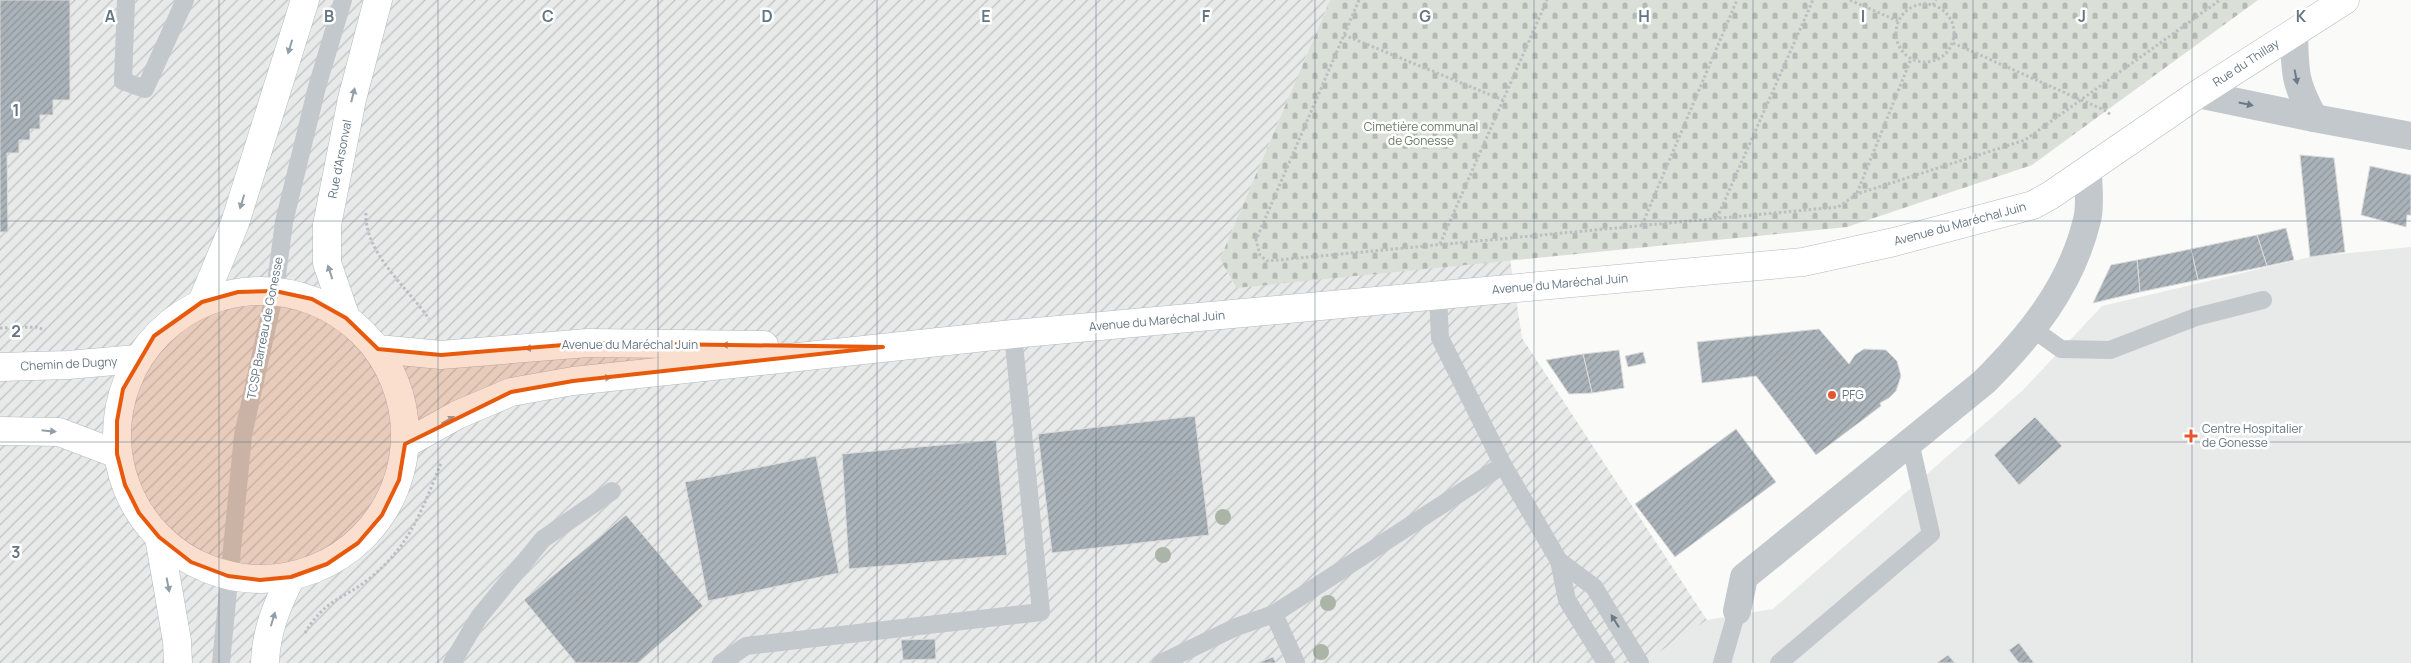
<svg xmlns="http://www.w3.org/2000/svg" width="2411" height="663" viewBox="0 0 2411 663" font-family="Manrope,sans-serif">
<defs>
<pattern id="industrial-furrows" width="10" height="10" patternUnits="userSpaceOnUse" patternTransform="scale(1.25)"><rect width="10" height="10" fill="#e8e9e9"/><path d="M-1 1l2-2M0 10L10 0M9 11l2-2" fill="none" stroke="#c0c1c2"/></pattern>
<pattern id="cemetery-stones" width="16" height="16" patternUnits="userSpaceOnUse" patternTransform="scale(1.25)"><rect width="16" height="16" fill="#dadfd7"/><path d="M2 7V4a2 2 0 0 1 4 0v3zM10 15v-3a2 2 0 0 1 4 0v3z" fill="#b4b9b4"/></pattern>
<pattern id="building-hatch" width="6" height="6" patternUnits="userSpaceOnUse" patternTransform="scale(1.25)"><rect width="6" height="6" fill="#aab3b9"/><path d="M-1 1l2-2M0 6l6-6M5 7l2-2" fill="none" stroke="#8e969c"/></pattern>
</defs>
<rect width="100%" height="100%" fill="#fafaf8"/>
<polygon fill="#e8e9e9" points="2411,247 2411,663 1643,663 1707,620 1773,609 2023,390 2102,306 2310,257"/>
<polygon fill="url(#industrial-furrows)" points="0,0 1330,0 1220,259 1235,287 1510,259 1522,338 1707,620 1643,663 0,663"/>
<polygon fill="url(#cemetery-stones)" points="1330,0 2258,0 2032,165 1847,227 1236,288 1220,259"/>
<g fill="url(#building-hatch)" stroke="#dcdcda">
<polygon points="0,0 70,0 70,100 53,100 53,115 40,115 40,129 30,129 30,140 19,140 19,153 7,153 8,232 0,232"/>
<polygon points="2300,155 2334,158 2345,252 2310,257"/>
<polygon points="2370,166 2411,175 2411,215 2407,215 2406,227 2361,215"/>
<polygon points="2286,228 2294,260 2267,266 2257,235"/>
<polygon points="2257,235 2267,266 2198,280 2191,249"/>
<polygon points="2191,249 2198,280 2140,292 2137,260"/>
<polygon points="2137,260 2140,292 2093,303 2111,265"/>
<polygon points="1819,329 1849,364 1855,355 1864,349 1886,350 1897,361 1901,376 1896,391 1889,398 1880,403 1881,406 1816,455 1756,376 1702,383 1697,342"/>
<polygon points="1619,350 1624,388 1592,393 1583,354"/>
<polygon points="1643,352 1646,363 1628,367 1625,356"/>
<polygon points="1583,354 1592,393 1569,394 1546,360"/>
<polygon points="1195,416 1209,535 1052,553 1038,434"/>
<polygon points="2035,417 2062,446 2019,485 1994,455"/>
<polygon points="1736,429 1776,482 1675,557 1635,504"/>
<polygon points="996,440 1007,555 849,569 842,454"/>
<polygon points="816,456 839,573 708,601 685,482"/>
<polygon points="626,515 703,606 638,663 576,663 524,600"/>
<polygon points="935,639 936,659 903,660 901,640"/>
<polygon points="2019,643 2034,663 2019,663 2009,650"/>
<polygon points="1948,655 1955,663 1937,663"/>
<polygon points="1273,657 1276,663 1257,663"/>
</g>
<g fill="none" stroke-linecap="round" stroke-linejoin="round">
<g stroke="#b3babf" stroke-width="29">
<g id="secondary">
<circle cx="261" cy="435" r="144"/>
<polyline points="202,302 235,223 305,0"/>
<polyline points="346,318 327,263 327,225 352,99 378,0"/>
<polyline points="378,349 441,355 588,343 764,345"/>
<polyline points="0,367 68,365 137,359"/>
<polyline points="0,431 59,432 117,454"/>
<polyline points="405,444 457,415 511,392 573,381 1013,334 1803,262 1894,242 2033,205 2051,195 2198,94 2345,0"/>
<polyline points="159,537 177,641 178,663"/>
<path d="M265,663C266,631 277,605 291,577"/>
</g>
</g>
<g stroke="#bbbfc2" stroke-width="3" stroke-dasharray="2.5 2.5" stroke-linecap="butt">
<polyline points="1359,0 1256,240 1260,255 1267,261 1838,207 1857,194 2025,140 2220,0"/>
<polyline points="1850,0 1898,21"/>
<circle cx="1925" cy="33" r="29"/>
<polyline points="1933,5 1936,0"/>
<polyline points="1344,35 1503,100"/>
<polyline points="1953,43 2106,111 2111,115"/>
<polyline points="1857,193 1911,59"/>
<path d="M366,213C364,253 409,289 429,319"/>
<polyline points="1717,218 1813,0"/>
<polyline points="1642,225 1737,0"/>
<polyline points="1440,244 1547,0"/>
<polyline points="0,328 36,327 45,330"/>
<path d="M305,633C325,599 342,600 369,579C410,546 422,510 441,463"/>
</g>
<g stroke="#c3c8cc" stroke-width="18">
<polyline points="126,0 123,81 145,89 185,0"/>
<polyline points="1438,295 1440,338 1503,465 1559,561 1567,600 1606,663"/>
<polyline points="2033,329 2061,349 2110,350 2196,317 2263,300"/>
<polyline points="1559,561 1594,587 1640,663"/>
<polyline points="221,663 243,435 275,291 284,222 317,87 343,0"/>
<polyline points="452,663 479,617 543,539 612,491"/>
<polyline points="721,663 746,646 1041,612 1013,334"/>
<polyline points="1161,663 1236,627 1274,614"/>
<polyline points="1296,663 1274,614 1503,465"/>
<polyline points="1722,663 1737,611"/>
<polyline points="1779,663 1931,534 1910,442"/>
</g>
<g stroke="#c3c8cc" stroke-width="28">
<path d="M2294,32C2295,72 2294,82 2314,118"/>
<polyline points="2198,94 2314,118 2411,136"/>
<path d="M1737,611L1744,577L1984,382C2031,335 2071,286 2087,220C2091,205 2088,186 2088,171"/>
</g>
<use href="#secondary" stroke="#fff" stroke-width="28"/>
</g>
<g fill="#aab4a7">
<circle cx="1223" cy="517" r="8"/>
<circle cx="1163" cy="555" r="8"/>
<circle cx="1328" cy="603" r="8"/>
<circle cx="1321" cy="652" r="8"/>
</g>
<defs><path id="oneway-solid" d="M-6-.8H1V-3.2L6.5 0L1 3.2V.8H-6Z" transform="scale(1.25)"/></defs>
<g fill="#939fa8">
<use href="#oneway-solid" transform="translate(290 47) rotate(107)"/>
<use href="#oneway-solid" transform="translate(353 95) rotate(-76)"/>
<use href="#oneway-solid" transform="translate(242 202) rotate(107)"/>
<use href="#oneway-solid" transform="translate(330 272) rotate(-108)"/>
<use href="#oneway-solid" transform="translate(729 345) rotate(-179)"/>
<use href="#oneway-solid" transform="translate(532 348) rotate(175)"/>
<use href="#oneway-solid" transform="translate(604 378) rotate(-6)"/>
<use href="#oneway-solid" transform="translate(448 420) rotate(-29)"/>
<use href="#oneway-solid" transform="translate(49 431) rotate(6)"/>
<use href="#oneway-solid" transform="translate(168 585) rotate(79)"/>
<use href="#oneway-solid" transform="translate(273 619) rotate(-73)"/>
</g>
<g fill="#6a7a87">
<use href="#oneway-solid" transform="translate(2296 77) rotate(79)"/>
<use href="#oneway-solid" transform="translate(2246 104) rotate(12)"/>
<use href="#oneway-solid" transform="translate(1615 621) rotate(-122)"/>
</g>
<path fill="#e8590c" fill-opacity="0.2" stroke="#e8590c" stroke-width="4" stroke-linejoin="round" d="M275,291L312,299L346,318L378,349L441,355L588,343L883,347L573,381L511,392L405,444L399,480L382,515L358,543L327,564L291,577L260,580L228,576L191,562L159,537L139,513L125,485L117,454V421L123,389L154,336L202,302L238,292Z"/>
<path fill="none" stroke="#657683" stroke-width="1" stroke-opacity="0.55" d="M219,0V663M438,0V663M658,0V663M877,0V663M1096,0V663M1315,0V663M1534,0V663M1753,0V663M1973,0V663M2192,0V663M0,221H2411M0,442H2411"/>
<g fill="#e4572e" stroke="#fff" stroke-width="2">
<circle cx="1832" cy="395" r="5"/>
<path d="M2188.5 428.5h5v5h5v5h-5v5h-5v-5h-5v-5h5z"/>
</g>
<g text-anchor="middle" stroke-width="5" stroke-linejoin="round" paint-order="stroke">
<g font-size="12" fill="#657683" stroke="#fff">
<text transform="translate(2246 63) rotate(-33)" y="4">Rue du Thillay</text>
<text transform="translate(340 159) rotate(-79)" y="4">Rue d'Arsonval</text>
<text transform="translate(1960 224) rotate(-15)" y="4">Avenue du Maréchal Juin</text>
<text transform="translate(1560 284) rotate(-5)" y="4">Avenue du Maréchal Juin</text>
<text transform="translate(1157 321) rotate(-5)" y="4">Avenue du Maréchal Juin</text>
<text transform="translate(265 328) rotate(-79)" y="4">TCSP Barreau de Gonesse</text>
<text x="630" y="349">Avenue du Maréchal Juin</text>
<text transform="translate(69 364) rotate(-3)" y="4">Chemin de Dugny</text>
</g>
<g font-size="12" fill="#687a64" stroke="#fff">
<text x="1421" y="131">Cimetière communal<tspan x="1421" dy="14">de Gonesse</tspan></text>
</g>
<g font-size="12" fill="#657683" stroke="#fff" text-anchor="start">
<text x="1842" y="399">PFG</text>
<text x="2202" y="433">Centre Hospitalier<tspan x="2202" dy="14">de Gonesse</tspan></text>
</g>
</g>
<g font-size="16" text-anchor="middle" font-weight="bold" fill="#657683" stroke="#fff" stroke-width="5" stroke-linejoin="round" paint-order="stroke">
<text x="110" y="22">A</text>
<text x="329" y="22">B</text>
<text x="548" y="22">C</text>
<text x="767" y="22">D</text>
<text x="986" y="22">E</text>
<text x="1206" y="22">F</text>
<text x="1425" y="22">G</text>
<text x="1644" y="22">H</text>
<text x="1863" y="22">I</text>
<text x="2082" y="22">J</text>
<text x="2301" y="22">K</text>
<text x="16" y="116">1</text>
<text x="16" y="337">2</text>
<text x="16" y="558">3</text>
</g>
</svg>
